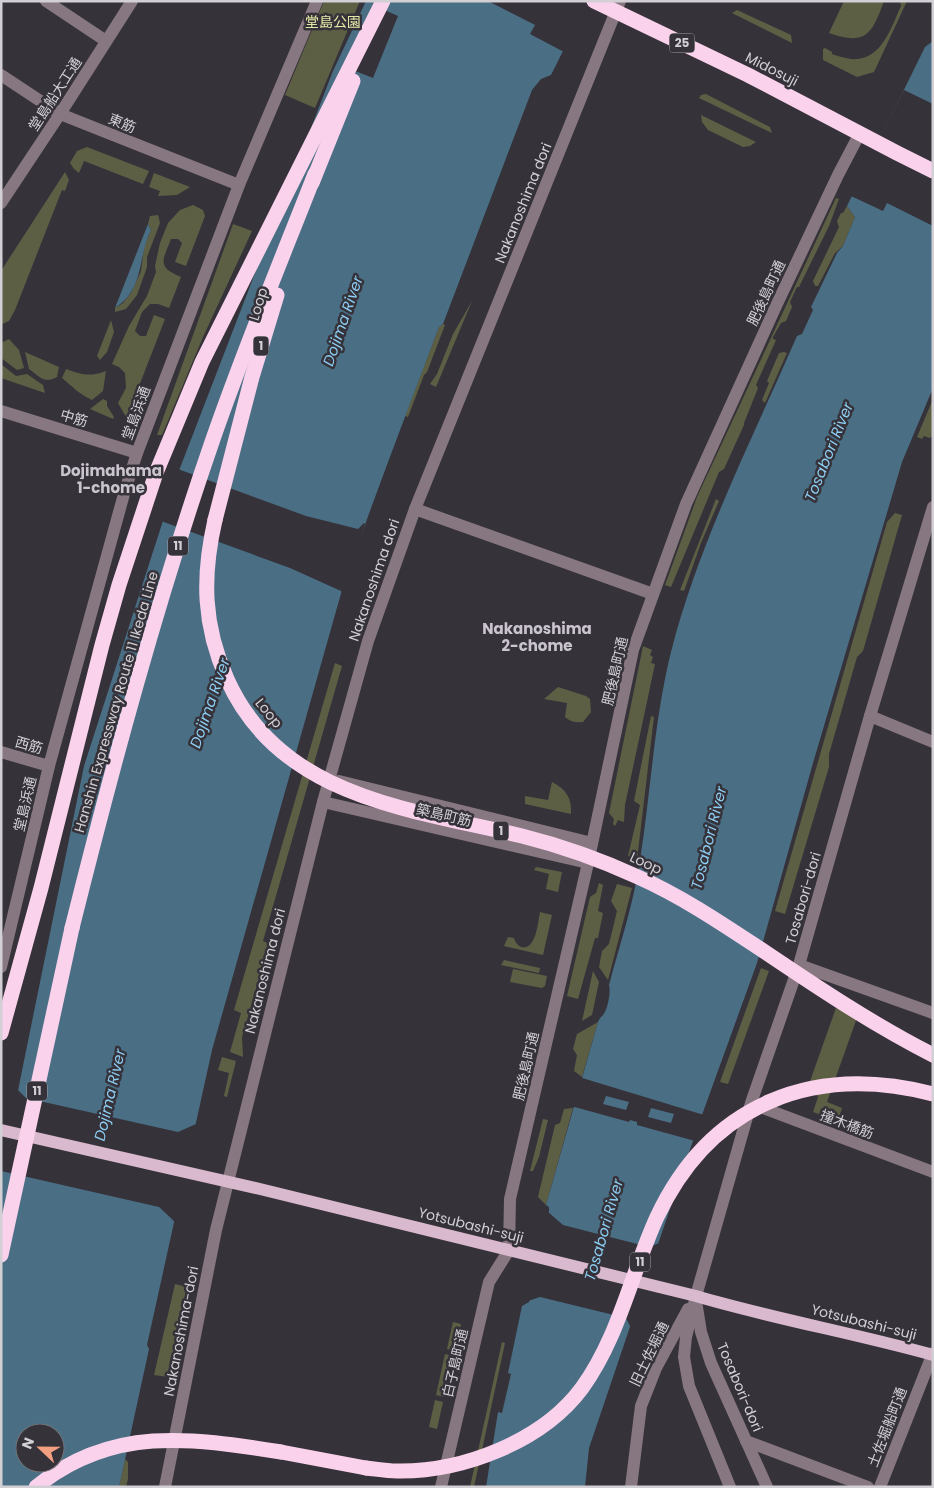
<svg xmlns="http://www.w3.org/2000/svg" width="934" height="1488" viewBox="0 0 934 1488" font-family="Poppins,'Noto Sans JP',sans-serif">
<rect width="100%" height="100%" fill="#36323a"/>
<g fill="#5d5f44">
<polygon points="324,1 360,1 315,108 285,95"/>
<path d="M844,1H884C872,34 866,46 829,33Z"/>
<path d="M900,1H907L874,72L857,77L823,60V49L825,48L832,52V54C838,56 844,58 851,59C881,62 891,28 901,6Z"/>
<polygon points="737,10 791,35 792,43 732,13"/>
<polygon points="706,94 770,127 772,133 699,98 701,95"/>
<polygon points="701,115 756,142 750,146 743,147 708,130 702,122"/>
<polygon points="87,147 149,171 143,184 84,161 79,173 74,169 70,163 77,151"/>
<polygon points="65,172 69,180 65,191 62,190 15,310 9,321 2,324 1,271"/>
<polygon points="154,173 190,187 177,195 158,196 160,191 149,187"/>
<polygon points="836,198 839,199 829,226 799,287 797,287 790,302 792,307 786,321 781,323 773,337 773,339 776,340 756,385 758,388 744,423 744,425 724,469 719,472 671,587 665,585 697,497"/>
<path d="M193,205L203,210L205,216L186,266L175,262L182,243L178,239H171C163,260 156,267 181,277L169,308L158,304H150L142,312L135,331L140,336H146L154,315L165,319L127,417H126L118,403L126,388L125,373L119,367L112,364L129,326L147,296L156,272L155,266L160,243L168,223L180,210Z"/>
<polygon points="847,206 855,217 843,246 835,253 818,286 815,286 813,281 839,227 837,221 841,213 843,213"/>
<polygon points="158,215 160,223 147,257 147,267 137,295 126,309 115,312 115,308 123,303 131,293 141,271 144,247 151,230 148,224 150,216"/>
<polygon points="233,224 252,231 203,337 162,435 157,435"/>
<polygon points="472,301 436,387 430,384 437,374 453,334"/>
<polygon points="111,320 114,332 107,352 100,360 97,356"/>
<polygon points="443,324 445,325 427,372 424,375 408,417 405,416 439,327"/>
<polygon points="9,339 19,350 24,368 17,370 1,358 1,343"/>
<path d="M25,352L59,367L57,377C44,384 40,377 29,369Z"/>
<polygon points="784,352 787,353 765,403 762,400 769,383 767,381 779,353"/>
<polygon points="1,364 16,376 27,374 43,385 45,393 1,378"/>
<path d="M66,369C82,375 90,377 106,371L103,391L92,400C79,394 73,387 62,378Z"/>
<polygon points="103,399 107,401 107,406 114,417 113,419 90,409"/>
<polygon points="933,399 933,435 930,438 924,436 922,439 917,437"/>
<polygon points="716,499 719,501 701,543 684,591 680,590"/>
<polygon points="895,513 902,515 863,651 857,657 829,754 829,767 785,914 775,911 887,522"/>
<polygon points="643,646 652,650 650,655 653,657 651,663 655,664 625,805 624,822 618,820 615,826 613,824 614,819 609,813"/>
<polygon points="335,663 342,666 263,941 269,944 242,1037 243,1057 230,1052 241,1013 234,1010"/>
<path d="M558,687L586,696L590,699L591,712L583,722C576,723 571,722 565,717L567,703L544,699Z"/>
<polygon points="651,716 654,717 637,860 628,856 640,805 634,801"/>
<path d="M552,782C566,789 572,798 571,814L525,804V796L548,800Z"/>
<polygon points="536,867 562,872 558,892 546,889 549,874 534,870"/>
<polygon points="599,883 603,885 598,911 603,913 598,938 595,938 578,999 567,996 590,897 596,893"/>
<polygon points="617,884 632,888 608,980 599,967 602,951 609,944 617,911 611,901"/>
<path d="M540,912L552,915L543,955L504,946L508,937L514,938C515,942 517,945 521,947C536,951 538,922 540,912Z"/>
<polygon points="504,960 540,968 539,973 501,965"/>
<polygon points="761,968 769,971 728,1084 720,1082"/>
<polygon points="513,969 547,976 545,986 542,988 510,982"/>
<polygon points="593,971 599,982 592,1015 582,1021"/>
<polygon points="836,1008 858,1015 827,1102 842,1108 838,1121 813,1112 818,1097 809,1084"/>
<polygon points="598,1022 582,1077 574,1071 577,1055 573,1049 577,1034"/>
<polygon points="222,1057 236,1061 227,1097 224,1096 229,1073 218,1070"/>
<polygon points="573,1108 546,1205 538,1197 555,1125 560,1123 564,1109"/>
<polygon points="543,1119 548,1120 539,1157 533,1171 530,1171"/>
<polygon points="175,1284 187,1287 168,1377 154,1375"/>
<polygon points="453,1322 461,1324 455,1351 447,1349"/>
<polygon points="502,1342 505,1343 474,1487 470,1487"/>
<polygon points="445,1354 453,1356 444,1397 436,1395"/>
<polygon points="435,1400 443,1402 437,1429 429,1427"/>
<polygon points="125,1459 128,1462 128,1479 126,1487 119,1487"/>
</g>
<g fill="#4a6f85" fill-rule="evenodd">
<path d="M366,1H588L551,75L541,79L532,90L443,324L439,327C406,415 372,502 342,590L212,1050L147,1345L149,1349L119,1487H1V1174L84,766L180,468L333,71ZM25,1433H55V1463H25Z"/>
<path d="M933,41V388L902,462L813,763L757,963L698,1126L589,1448L585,1487H486L498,1412L502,1413L511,1374L508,1373L522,1306L529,1302L549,1211V1207L546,1205L598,1022C599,1019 601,1017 603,1015C608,1009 611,991 609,985C620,944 634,902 640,860C651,791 654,720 671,652C699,542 752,440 797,336L802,334L813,310L811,307L837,253L843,246L855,217L847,206L925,47Z"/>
<path d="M148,224L151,230C137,258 145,289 115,308Z"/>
</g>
<g fill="#36323a" fill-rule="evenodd">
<polygon points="488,1 590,1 564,52 530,34 535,25"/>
<polygon points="380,8 398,16 373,78 355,71"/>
<polygon points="904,90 933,104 933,226 887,203 883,211 851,196"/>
<polygon points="178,469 306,516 358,529 364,523 365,524 343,594 341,591 290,568 161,521"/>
<path d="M579,1077L704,1115L695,1141L637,1125V1122L630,1120L629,1122L571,1106ZM606,1096L629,1102L626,1110L603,1104ZM651,1108L674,1114L671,1123L648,1117Z"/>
<polygon points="16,1088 26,1098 178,1132 196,1124 175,1222 159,1207 1,1171 1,1162"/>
<polygon points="547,1211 563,1225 649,1247 662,1242 632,1330 626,1318 540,1297 525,1302"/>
</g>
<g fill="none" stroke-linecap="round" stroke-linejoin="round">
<g stroke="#877781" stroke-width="12">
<polyline points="46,1 106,41"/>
<polyline points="1,75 60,114 239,185"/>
<polyline points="1,203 60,114 132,1"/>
<polyline points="1,411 137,453"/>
<polyline points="415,509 653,594"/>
<polyline points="870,716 933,742"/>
<polyline points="1,752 49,766"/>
<polyline points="339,781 592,843"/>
<polyline points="323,802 588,863"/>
<polyline points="799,965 933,1013"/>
<polyline points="1,967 49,766 124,494 137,453 239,185 317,1"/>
<polyline points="755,1105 933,1172"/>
<polyline points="696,1301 701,1332 711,1363 767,1487"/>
<polyline points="746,1441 868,1487"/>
<polyline points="165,1487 216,1230 323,802 368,641 415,509 620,1"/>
<polyline points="441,1487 489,1282 509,1250 510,1199 588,863 633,650 686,504 776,306 838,175 860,133"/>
<polyline points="631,1487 641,1406 656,1368 688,1309"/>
<polyline points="730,1487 689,1386 684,1357 686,1337 696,1296 751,1103 799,965 870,716 933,507"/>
<polyline points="880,1487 933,1353"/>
</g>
<path stroke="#d9b9cd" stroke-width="12" d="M1,1130L260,1189L696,1296C774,1319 854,1333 933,1355"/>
<g stroke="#fad2ec" stroke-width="15">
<polyline points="594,1 748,75 897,153 933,171"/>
<polyline points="312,183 353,81"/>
<polyline points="215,520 252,377 277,295"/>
<path d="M72,928C113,764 157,601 212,442C243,352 280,263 315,174"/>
<polyline points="1,1033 41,888 102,645 119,585 156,473 202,362 383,1"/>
<polyline points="281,1452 366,1468"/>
</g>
<g stroke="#fad2ec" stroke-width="15">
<path d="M215,520C202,577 203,625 227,679C280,798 411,809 522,836C562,846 601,860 638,877C683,897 724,925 765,952C820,989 874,1025 933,1055"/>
<polyline points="1,1255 72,928"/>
<path d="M366,1468C376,1469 386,1471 397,1471C462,1472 542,1442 582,1388C619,1337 631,1274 657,1217C710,1104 813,1063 933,1094"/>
<path d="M36,1487C112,1425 192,1438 281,1452"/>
</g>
</g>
<g text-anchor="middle" stroke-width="5" stroke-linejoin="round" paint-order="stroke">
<g fill="#36323a" stroke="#a3a1a6" stroke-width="1">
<rect x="669.5" y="33.5" width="25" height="19" rx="4"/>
<rect x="253.5" y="336.5" width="15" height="19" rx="4"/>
<rect x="168" y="536.5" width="20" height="19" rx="4"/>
<rect x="493.5" y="821.5" width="15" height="19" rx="4"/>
<rect x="27" y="1081.5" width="20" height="19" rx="4"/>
<rect x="630" y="1252.5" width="20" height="19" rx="4"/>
</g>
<g font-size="12" font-weight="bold" fill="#d2d0d5">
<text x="682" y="47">25</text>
<text x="261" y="350">1</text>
<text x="178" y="550">11</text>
<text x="501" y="835">1</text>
<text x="37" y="1095">11</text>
<text x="640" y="1266">11</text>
</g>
<g font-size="14" fill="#e4e8a6" stroke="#36323a">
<text x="333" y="27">堂島公園</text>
</g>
<g font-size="14" fill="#d2d0d5" stroke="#36323a">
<text transform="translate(772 69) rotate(27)" y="5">Midosuji</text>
<text transform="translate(55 94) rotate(-57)" y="5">堂島船大工通</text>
<text transform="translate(122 123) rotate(22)" y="5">東筋</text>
<text transform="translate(523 203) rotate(-68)" y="5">Nakanoshima dori</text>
<text transform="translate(766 293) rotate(-65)" y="5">肥後島町通</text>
<text transform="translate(258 304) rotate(-73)" y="5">Loop</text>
<text transform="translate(136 413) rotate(-70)" y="5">堂島浜通</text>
<text transform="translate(74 418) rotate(17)" y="5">中筋</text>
<text transform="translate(374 580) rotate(-71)" y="5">Nakanoshima dori</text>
<text transform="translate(615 671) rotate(-77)" y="5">肥後島町通</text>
<text transform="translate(116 702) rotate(-74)" y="5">Hanshin Expressway Route 11 Ikeda Line</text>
<text transform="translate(269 713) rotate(51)" y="5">Loop</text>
<text transform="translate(29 745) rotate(16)" y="5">西筋</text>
<text transform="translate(25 804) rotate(-77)" y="5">堂島浜通</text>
<text transform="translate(444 815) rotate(13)" y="5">築島町筋</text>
<text transform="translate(646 863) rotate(25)" y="5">Loop</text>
<text transform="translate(803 898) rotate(-74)" y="5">Tosabori-dori</text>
<text transform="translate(265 971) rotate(-76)" y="5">Nakanoshima dori</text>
<text transform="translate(526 1066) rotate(-77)" y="5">肥後島町通</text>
<text transform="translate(847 1124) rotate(21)" y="5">撞木橋筋</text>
<text transform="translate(471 1225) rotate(14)" y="5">Yotsubashi-suji</text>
<text transform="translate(864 1322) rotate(14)" y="5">Yotsubashi-suji</text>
<text transform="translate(181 1331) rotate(-79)" y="5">Nakanoshima-dori</text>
<text transform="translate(649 1354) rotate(-64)" y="5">旧土佐堀通</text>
<text transform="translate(455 1363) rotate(-77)" y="5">白子島町通</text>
<text transform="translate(740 1387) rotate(67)" y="5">Tosabori-dori</text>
<text transform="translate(887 1427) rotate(-69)" y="5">土佐堀船町通</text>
</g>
<g font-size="15" font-style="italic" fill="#8ccdf2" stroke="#36323a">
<text transform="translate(343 321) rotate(-71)" y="5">Dojima River</text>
<text transform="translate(829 452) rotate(-68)" y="5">Tosabori River</text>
<text transform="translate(210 703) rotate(-71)" y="5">Dojima River</text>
<text transform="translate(709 838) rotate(-76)" y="5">Tosabori River</text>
<text transform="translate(110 1095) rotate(-77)" y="5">Dojima River</text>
<text transform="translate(604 1230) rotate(-74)" y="5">Tosabori River</text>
</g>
<g font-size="15" font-weight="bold" fill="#c9c4ce" stroke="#36323a">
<text x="111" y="476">Dojimahama<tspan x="111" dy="17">1-chome</tspan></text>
<text x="537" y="634">Nakanoshima<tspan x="537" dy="17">2-chome</tspan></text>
</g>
</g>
<rect width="934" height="1488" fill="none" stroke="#d2d0d5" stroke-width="5"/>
<g transform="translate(40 1448) rotate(292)"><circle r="24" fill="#36323a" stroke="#747178"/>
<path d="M0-4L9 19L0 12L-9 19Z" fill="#f2a080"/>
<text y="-8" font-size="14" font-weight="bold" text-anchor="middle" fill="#d2d0d5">N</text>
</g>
</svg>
